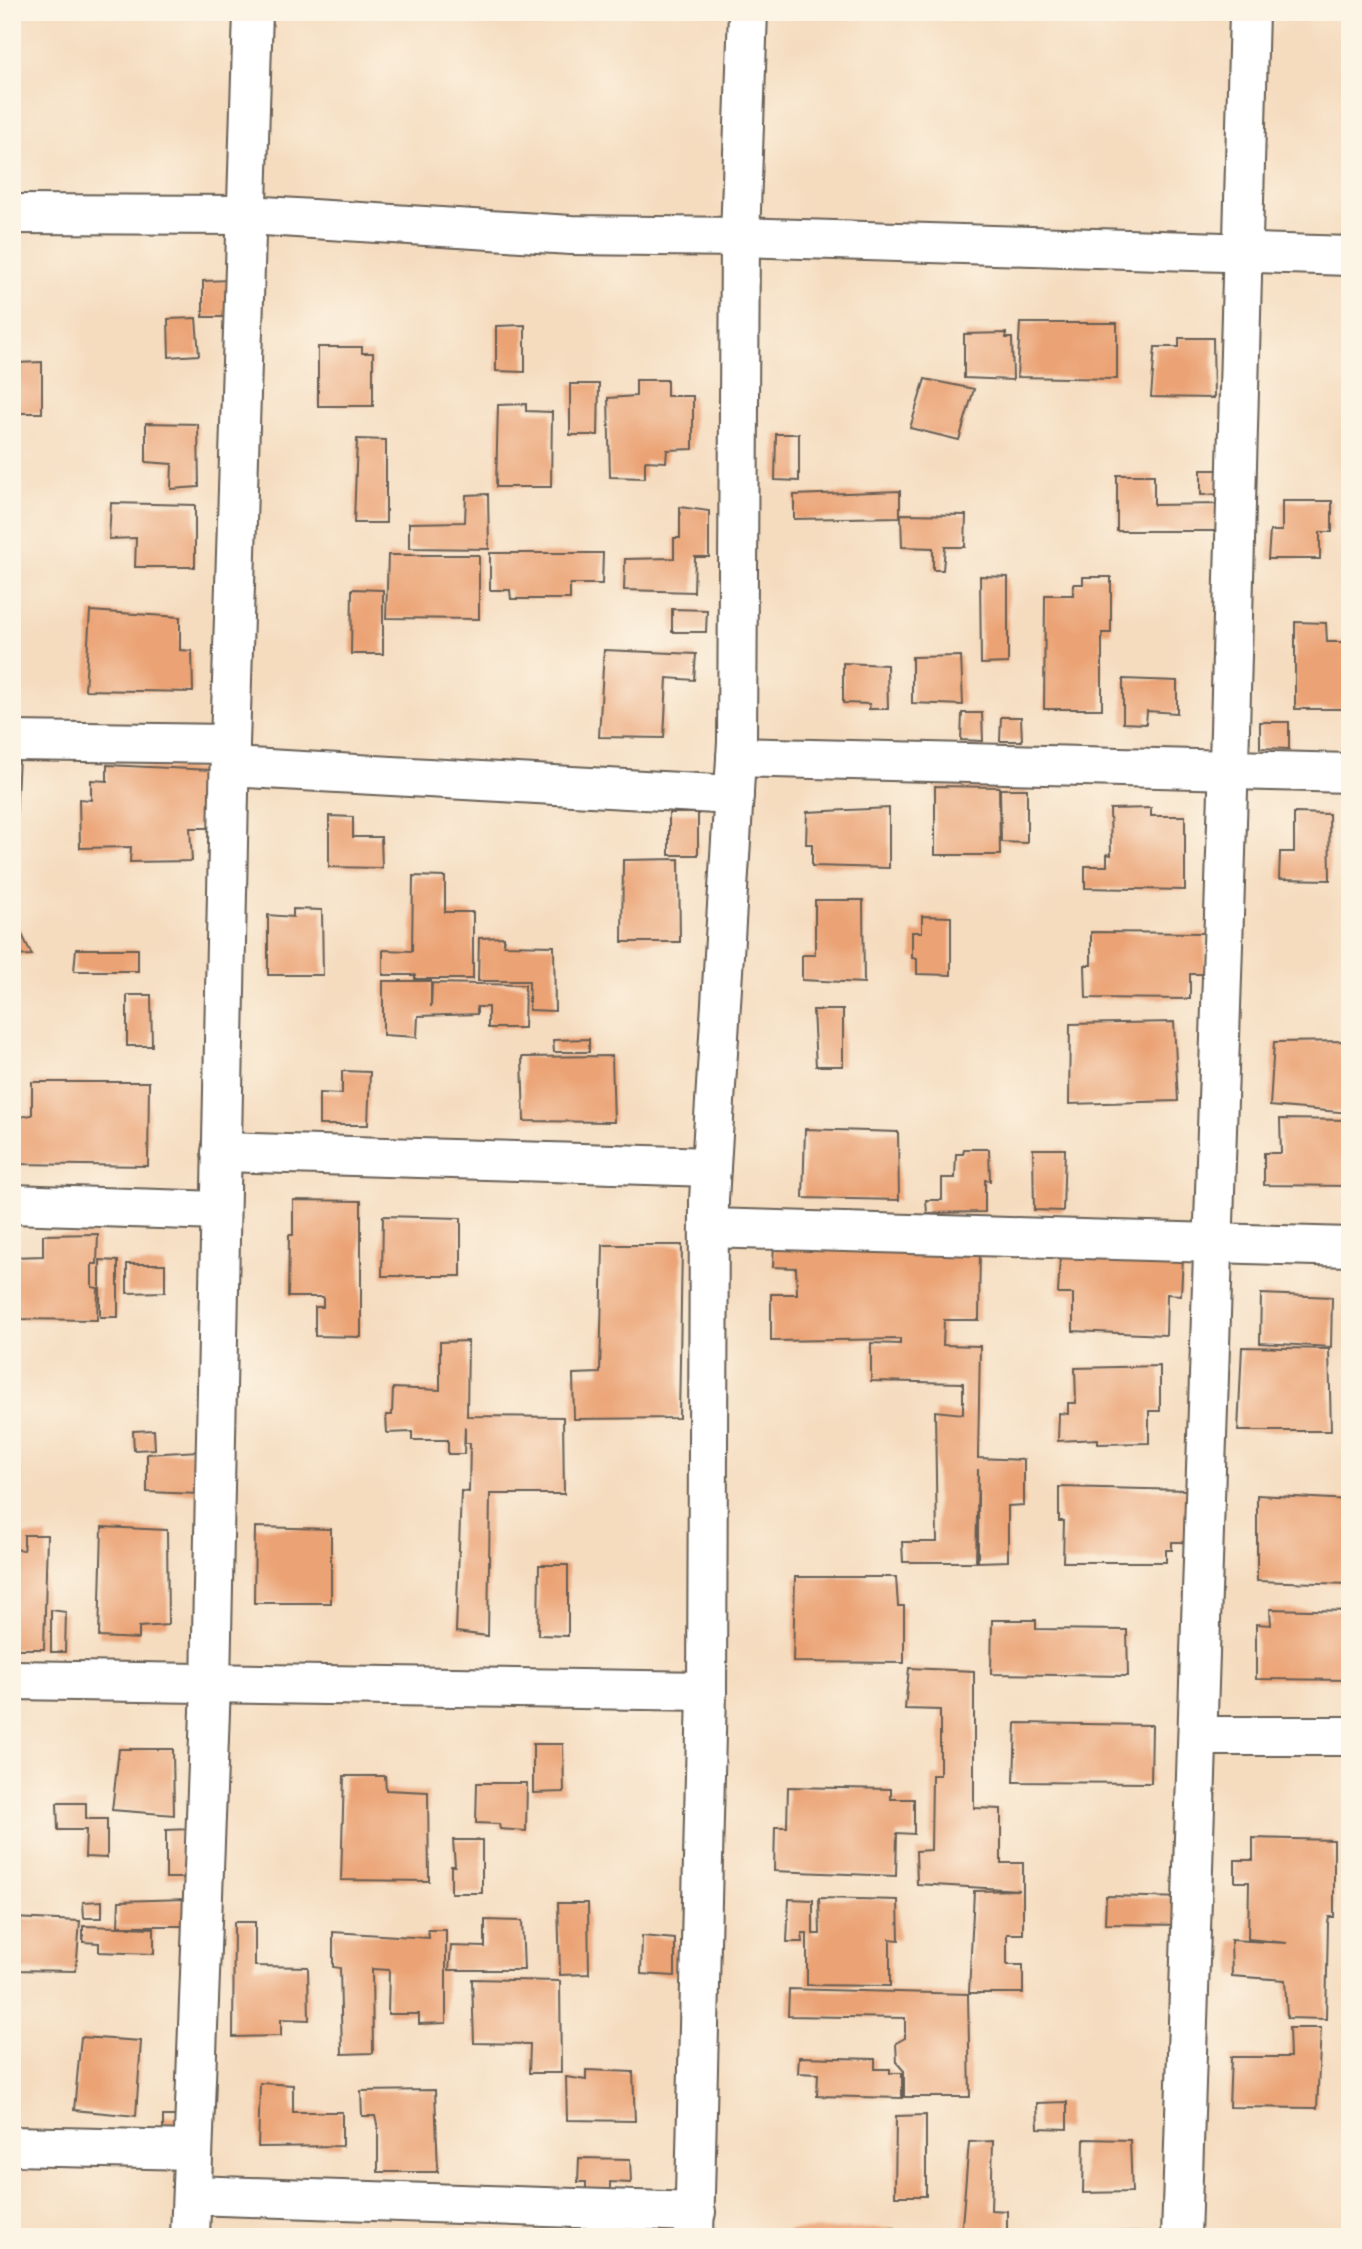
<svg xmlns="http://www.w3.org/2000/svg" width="1362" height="2249" viewBox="0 0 1362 2249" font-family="Sriracha,sans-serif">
<rect width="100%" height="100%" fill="#fcf5e5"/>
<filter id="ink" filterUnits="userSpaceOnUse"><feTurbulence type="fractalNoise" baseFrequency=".0143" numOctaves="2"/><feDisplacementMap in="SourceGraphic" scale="14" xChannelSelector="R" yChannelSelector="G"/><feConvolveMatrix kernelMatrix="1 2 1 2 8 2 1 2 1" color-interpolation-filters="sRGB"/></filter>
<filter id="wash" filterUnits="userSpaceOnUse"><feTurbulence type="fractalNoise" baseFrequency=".00686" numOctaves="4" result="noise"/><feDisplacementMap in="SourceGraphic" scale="28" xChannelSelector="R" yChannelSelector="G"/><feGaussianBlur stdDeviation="1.57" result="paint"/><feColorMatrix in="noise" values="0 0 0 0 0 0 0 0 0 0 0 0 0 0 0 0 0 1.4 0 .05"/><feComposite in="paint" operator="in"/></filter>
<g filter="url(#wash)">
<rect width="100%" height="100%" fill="#f5dcbf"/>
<g id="blocks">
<g fill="#eba375">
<polygon points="231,280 229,317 203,317 203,281"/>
<polygon points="196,318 199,355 169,357 168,319"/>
<polygon points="1020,323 1117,323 1117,379 1017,377"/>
<polygon points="525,325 525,372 496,371 496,326"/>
<polygon points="1006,333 1006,338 1012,338 1013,380 964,378 964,334"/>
<polygon points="1179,338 1213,338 1214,398 1151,397 1155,347 1179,347"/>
<polygon points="318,347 362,347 362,353 373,353 373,406 318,406"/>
<polygon points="42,362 42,413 16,413 12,462 12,390 17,390 16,363"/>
<polygon points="925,379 974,389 959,440 910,428"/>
<polygon points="636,380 667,380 667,396 693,396 693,449 667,450 666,462 645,461 645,478 610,477 608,398 636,396"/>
<polygon points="570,384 599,384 598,435 570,435"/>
<polygon points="526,404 526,411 552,412 551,487 496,487 498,405"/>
<polygon points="146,423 198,424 199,487 171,489 172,464 146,462"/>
<polygon points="776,434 799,434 799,481 775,480"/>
<polygon points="357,439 386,440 386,523 354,523"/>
<polygon points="1201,470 1224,470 1226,494 1201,495"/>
<polygon points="1117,475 1154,475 1154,505 1221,504 1222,531 1117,531"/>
<polygon points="900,491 900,517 794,519 794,495"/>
<polygon points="488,494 489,549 409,548 409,523 465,522 466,495"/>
<rect x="12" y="495" width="4" height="93"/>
<polygon points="1282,501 1332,501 1332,532 1320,532 1320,559 1268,559 1270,531 1282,531"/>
<polygon points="111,503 195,505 195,567 135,567 136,538 109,539"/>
<polygon points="680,507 709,511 709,557 695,557 694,592 624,590 625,559 674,558 674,538 680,538"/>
<polygon points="901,514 966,515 965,547 945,547 943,570 933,570 933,548 902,547"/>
<polygon points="490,553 603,553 602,584 570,584 570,599 511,599 510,590 490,590"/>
<polygon points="388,555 479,555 479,619 386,618"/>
<polygon points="980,576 1008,577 1008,663 981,664"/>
<polygon points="1083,577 1111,577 1111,633 1102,633 1102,709 1044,709 1045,595 1073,595 1073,584 1083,584"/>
<polygon points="352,589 383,590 383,654 351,654"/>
<polygon points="672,609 707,610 706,632 672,632"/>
<polygon points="90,611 180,617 180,650 192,651 193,692 85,690"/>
<polygon points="1295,622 1326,623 1327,642 1350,642 1350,709 1295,709"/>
<polygon points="604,650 696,654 694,680 667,678 664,738 599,737"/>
<polygon points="961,656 963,705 912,703 912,657"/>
<polygon points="843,663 887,665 888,709 869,709 870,704 843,703"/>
<polygon points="1123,679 1177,681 1177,713 1147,711 1146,724 1123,723"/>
<polygon points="962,713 982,713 983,741 961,740"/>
<polygon points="1001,717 1021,717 1022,741 1000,741"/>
<polygon points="1260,722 1289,722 1289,749 1260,748"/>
<polygon points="12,757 19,757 14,855 12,855"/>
<polygon points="107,765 211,770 209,828 190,828 192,861 130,862 131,847 80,848 79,799 91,800 91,780 107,781"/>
<polygon points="935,786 999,787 1000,855 935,855"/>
<polygon points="1000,789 1027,789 1027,843 1001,842"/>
<polygon points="889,808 889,868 812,866 812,844 806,844 807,812"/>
<polygon points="1151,808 1151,816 1185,816 1185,890 1085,888 1085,866 1107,866 1107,854 1111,855 1110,809"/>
<rect x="669" y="813" width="29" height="42"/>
<polygon points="1294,813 1329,814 1330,880 1279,879 1280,852 1294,852"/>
<polygon points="329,816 353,817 353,837 381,837 382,868 329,867"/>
<polygon points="679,859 680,942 622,942 623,860"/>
<polygon points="413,876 445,877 445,912 473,912 473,979 415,979 415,975 383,975 383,950 412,951"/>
<polygon points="815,900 863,900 864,983 802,980 802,955 815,955"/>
<polygon points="293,909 322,910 323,975 268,975 268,915 293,917"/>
<polygon points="12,914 32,955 12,956"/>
<polygon points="922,916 951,917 951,975 917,974 917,959 912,958 912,932 922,932"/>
<polygon points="1091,932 1205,933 1205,974 1190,974 1190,999 1086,998 1085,965 1091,965"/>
<polygon points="504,937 504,945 554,946 555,1011 529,1010 529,981 478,981 479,938"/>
<polygon points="76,949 138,949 138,971 74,971"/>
<polygon points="383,981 431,981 431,1007 432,983 525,985 524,1028 488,1028 488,1007 477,1007 477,1014 418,1016 417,1037 383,1035"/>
<polygon points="127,995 151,995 152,1046 127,1046"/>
<polygon points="813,1010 843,1010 843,1066 816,1066"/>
<polygon points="1174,1022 1178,1101 1069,1104 1070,1024"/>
<polygon points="589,1039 589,1052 554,1052 553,1040"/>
<polygon points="1350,1041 1350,1113 1270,1106 1274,1042"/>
<polygon points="612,1056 614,1122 524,1121 522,1057"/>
<polygon points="342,1071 370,1072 368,1125 319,1125 319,1093 342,1094"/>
<polygon points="32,1082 149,1082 148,1166 18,1164 19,1117 32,1115"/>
<polygon points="1280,1119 1350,1120 1350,1186 1264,1185 1264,1153 1281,1153"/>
<polygon points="805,1129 898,1132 899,1200 803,1198"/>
<polygon points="964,1149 989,1149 990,1181 985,1180 985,1212 927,1213 926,1200 942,1200 942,1178 955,1178 956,1154 963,1154"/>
<polygon points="1033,1149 1065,1149 1063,1211 1034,1210"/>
<rect x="1345" y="1197" width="5" height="16"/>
<polygon points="293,1200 361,1201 361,1337 315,1336 315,1307 323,1307 323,1297 288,1297 289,1235 293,1235"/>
<polygon points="383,1216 461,1218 461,1276 382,1276"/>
<polygon points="98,1234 97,1264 92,1264 92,1287 98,1288 97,1320 12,1319 12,1257 43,1256 43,1235"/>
<polygon points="774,1240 980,1245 979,1320 944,1320 943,1345 980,1346 978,1458 1024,1460 1024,1505 1008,1506 1008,1561 978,1562 978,1469 976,1562 903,1562 902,1542 937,1542 935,1411 963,1414 963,1383 871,1381 871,1343 900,1344 900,1339 771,1341 771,1294 797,1294 796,1268 773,1267"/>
<polygon points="603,1245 682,1245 679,1418 574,1419 573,1374 600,1373"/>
<polygon points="1060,1256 1183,1257 1181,1295 1167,1294 1166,1335 1073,1331 1073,1294 1058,1294"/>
<polygon points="100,1260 118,1261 118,1317 100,1317"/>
<polygon points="127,1264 165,1264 165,1292 127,1293"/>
<polygon points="1261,1294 1332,1297 1331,1347 1260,1343"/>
<polygon points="468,1341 467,1416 563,1417 564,1494 490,1494 488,1636 456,1632 461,1491 469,1492 470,1443 465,1443 465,1426 464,1454 448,1454 448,1440 412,1440 412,1432 387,1433 386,1415 392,1415 393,1388 440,1390 440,1342"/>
<polygon points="1242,1347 1329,1349 1331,1431 1238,1431"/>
<polygon points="1160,1366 1160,1411 1149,1411 1149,1443 1098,1444 1098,1439 1058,1441 1059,1413 1068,1414 1068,1403 1076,1403 1075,1368"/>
<polygon points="154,1430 155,1449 134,1450 133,1431"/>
<polygon points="199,1451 199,1494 147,1492 147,1454"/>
<polygon points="1059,1487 1188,1490 1188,1542 1172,1542 1172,1550 1166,1550 1166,1562 1063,1562 1064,1521 1059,1521"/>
<polygon points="1257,1495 1350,1500 1350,1584 1257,1581"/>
<polygon points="102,1527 167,1530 168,1625 139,1627 139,1639 99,1637"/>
<polygon points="255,1527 331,1529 331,1603 254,1603"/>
<polygon points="24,1535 47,1535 44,1649 12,1649 12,1549 24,1550"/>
<polygon points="539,1565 568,1565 568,1636 538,1635"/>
<polygon points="795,1577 896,1577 898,1606 904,1606 904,1663 793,1662"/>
<polygon points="1270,1609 1350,1611 1350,1680 1256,1679 1256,1624 1271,1625"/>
<polygon points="51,1610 66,1612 65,1652 51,1652"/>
<polygon points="992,1620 1036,1620 1036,1629 1127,1630 1128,1676 991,1674"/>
<polygon points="909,1668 974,1671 974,1808 1001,1809 1001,1863 1023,1863 1023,1934 1007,1934 1007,1965 1023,1965 1023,1993 969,1993 974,1891 1020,1890 917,1884 916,1851 931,1850 932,1775 940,1775 940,1710 905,1709"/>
<polygon points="1016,1723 1152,1725 1151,1783 1014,1782"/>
<polygon points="533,1744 563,1744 564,1792 533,1793"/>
<polygon points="119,1749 173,1749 174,1815 112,1810"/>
<polygon points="344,1776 385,1776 386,1790 428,1792 429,1881 341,1880"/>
<polygon points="477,1783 527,1783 526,1831 500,1829 499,1824 476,1823"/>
<polygon points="788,1787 891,1789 891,1799 914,1799 914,1834 897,1833 896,1876 774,1871 775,1827 787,1827"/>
<polygon points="57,1803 86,1803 86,1819 107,1819 107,1858 85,1857 86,1830 58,1830"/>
<polygon points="191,1829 191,1878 166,1878 166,1830"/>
<polygon points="1253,1838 1334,1840 1334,1917 1329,1917 1328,1923 1326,2019 1287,2018 1285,1980 1232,1976 1231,1940 1287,1943 1248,1939 1249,1882 1235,1882 1235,1860 1253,1860"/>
<polygon points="453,1840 482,1840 482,1893 451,1893 451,1866 455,1866"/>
<polygon points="1106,1896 1187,1898 1187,1925 1105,1924"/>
<polygon points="819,1898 898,1900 899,1940 890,1939 890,1986 807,1985 807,1933 802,1933 803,1942 787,1942 789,1899 813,1900 813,1934 820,1934"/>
<polygon points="186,1899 186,1926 118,1926 119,1901"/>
<polygon points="102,1901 102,1918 84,1918 83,1902"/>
<polygon points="558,1903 588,1903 589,1974 560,1975"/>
<polygon points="12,1918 80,1921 76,1971 12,1970"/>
<polygon points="485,1920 522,1921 524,1970 449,1970 451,1946 485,1947"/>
<polygon points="234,1922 255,1922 255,1966 308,1967 309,2020 281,2019 281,2036 233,2037"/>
<polygon points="83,1926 154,1928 154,1954 99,1952 99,1943 83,1942"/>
<polygon points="428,1930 446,1930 446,2023 419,2024 419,2014 388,2014 389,1970 372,1969 373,2053 342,2054 340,1968 333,1967 333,1932 429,1938"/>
<polygon points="642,1936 675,1939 675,1976 641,1974"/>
<polygon points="472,1979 560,1981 561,2073 529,2073 530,2044 474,2043"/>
<polygon points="789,1989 968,1994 970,2097 904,2097 904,2071 897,2063 896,2043 905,2038 905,2018 788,2016"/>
<polygon points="1289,2028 1321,2028 1317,2108 1229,2107 1231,2057 1290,2057"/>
<polygon points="81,2037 141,2041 136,2116 74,2110"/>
<polygon points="799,2057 875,2059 875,2069 890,2069 890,2073 902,2073 902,2098 817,2096 818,2074 798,2073"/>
<polygon points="586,2070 633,2072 635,2121 567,2120 566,2077 586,2080"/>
<polygon points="260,2083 293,2085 293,2112 342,2112 342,2146 258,2147"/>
<polygon points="435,2090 438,2172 378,2172 378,2129 375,2116 362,2116 361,2091"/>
<polygon points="1067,2102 1067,2129 1038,2128 1037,2103"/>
<polygon points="926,2115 926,2196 895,2196 896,2116"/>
<polygon points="163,2116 182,2116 180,2143 163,2143"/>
<polygon points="1084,2139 1130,2140 1132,2192 1083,2193"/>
<polygon points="993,2141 991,2210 1007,2211 1007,2237 961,2237 969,2142"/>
<polygon points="579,2158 630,2159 631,2183 610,2182 610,2195 586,2194 586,2182 578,2182"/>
<polygon points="895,2228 895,2237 788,2237 788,2230"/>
<polygon points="1038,2231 1151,2232 1151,2237 1038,2237"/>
</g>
</g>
</g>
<g filter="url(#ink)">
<use href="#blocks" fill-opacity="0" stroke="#685f55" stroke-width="2"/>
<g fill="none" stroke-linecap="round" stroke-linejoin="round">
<g stroke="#685f55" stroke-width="42">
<g id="minor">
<polyline points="12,214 248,215 571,235 740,237 1350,256"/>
<polyline points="12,741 230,744"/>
<polyline points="736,757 1350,773"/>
<polyline points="230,767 734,795"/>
<polyline points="221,1152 711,1167"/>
<polyline points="12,1204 219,1211"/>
<polyline points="709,1228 1350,1247"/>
<polyline points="12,1680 707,1691"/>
<polyline points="1199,1736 1350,1736"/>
<polyline points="12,2146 193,2150"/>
<polyline points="192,2195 696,2212"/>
<polyline points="190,2237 211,1685 230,744 253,12"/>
<polyline points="694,2237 707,1691 709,1200 737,742 740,237 748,12"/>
<polyline points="1181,2237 1230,730 1249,12"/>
</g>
</g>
<use href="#minor" stroke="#fff" stroke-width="38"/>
</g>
</g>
<rect width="1362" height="2249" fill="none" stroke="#fcf5e5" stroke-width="42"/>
</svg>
